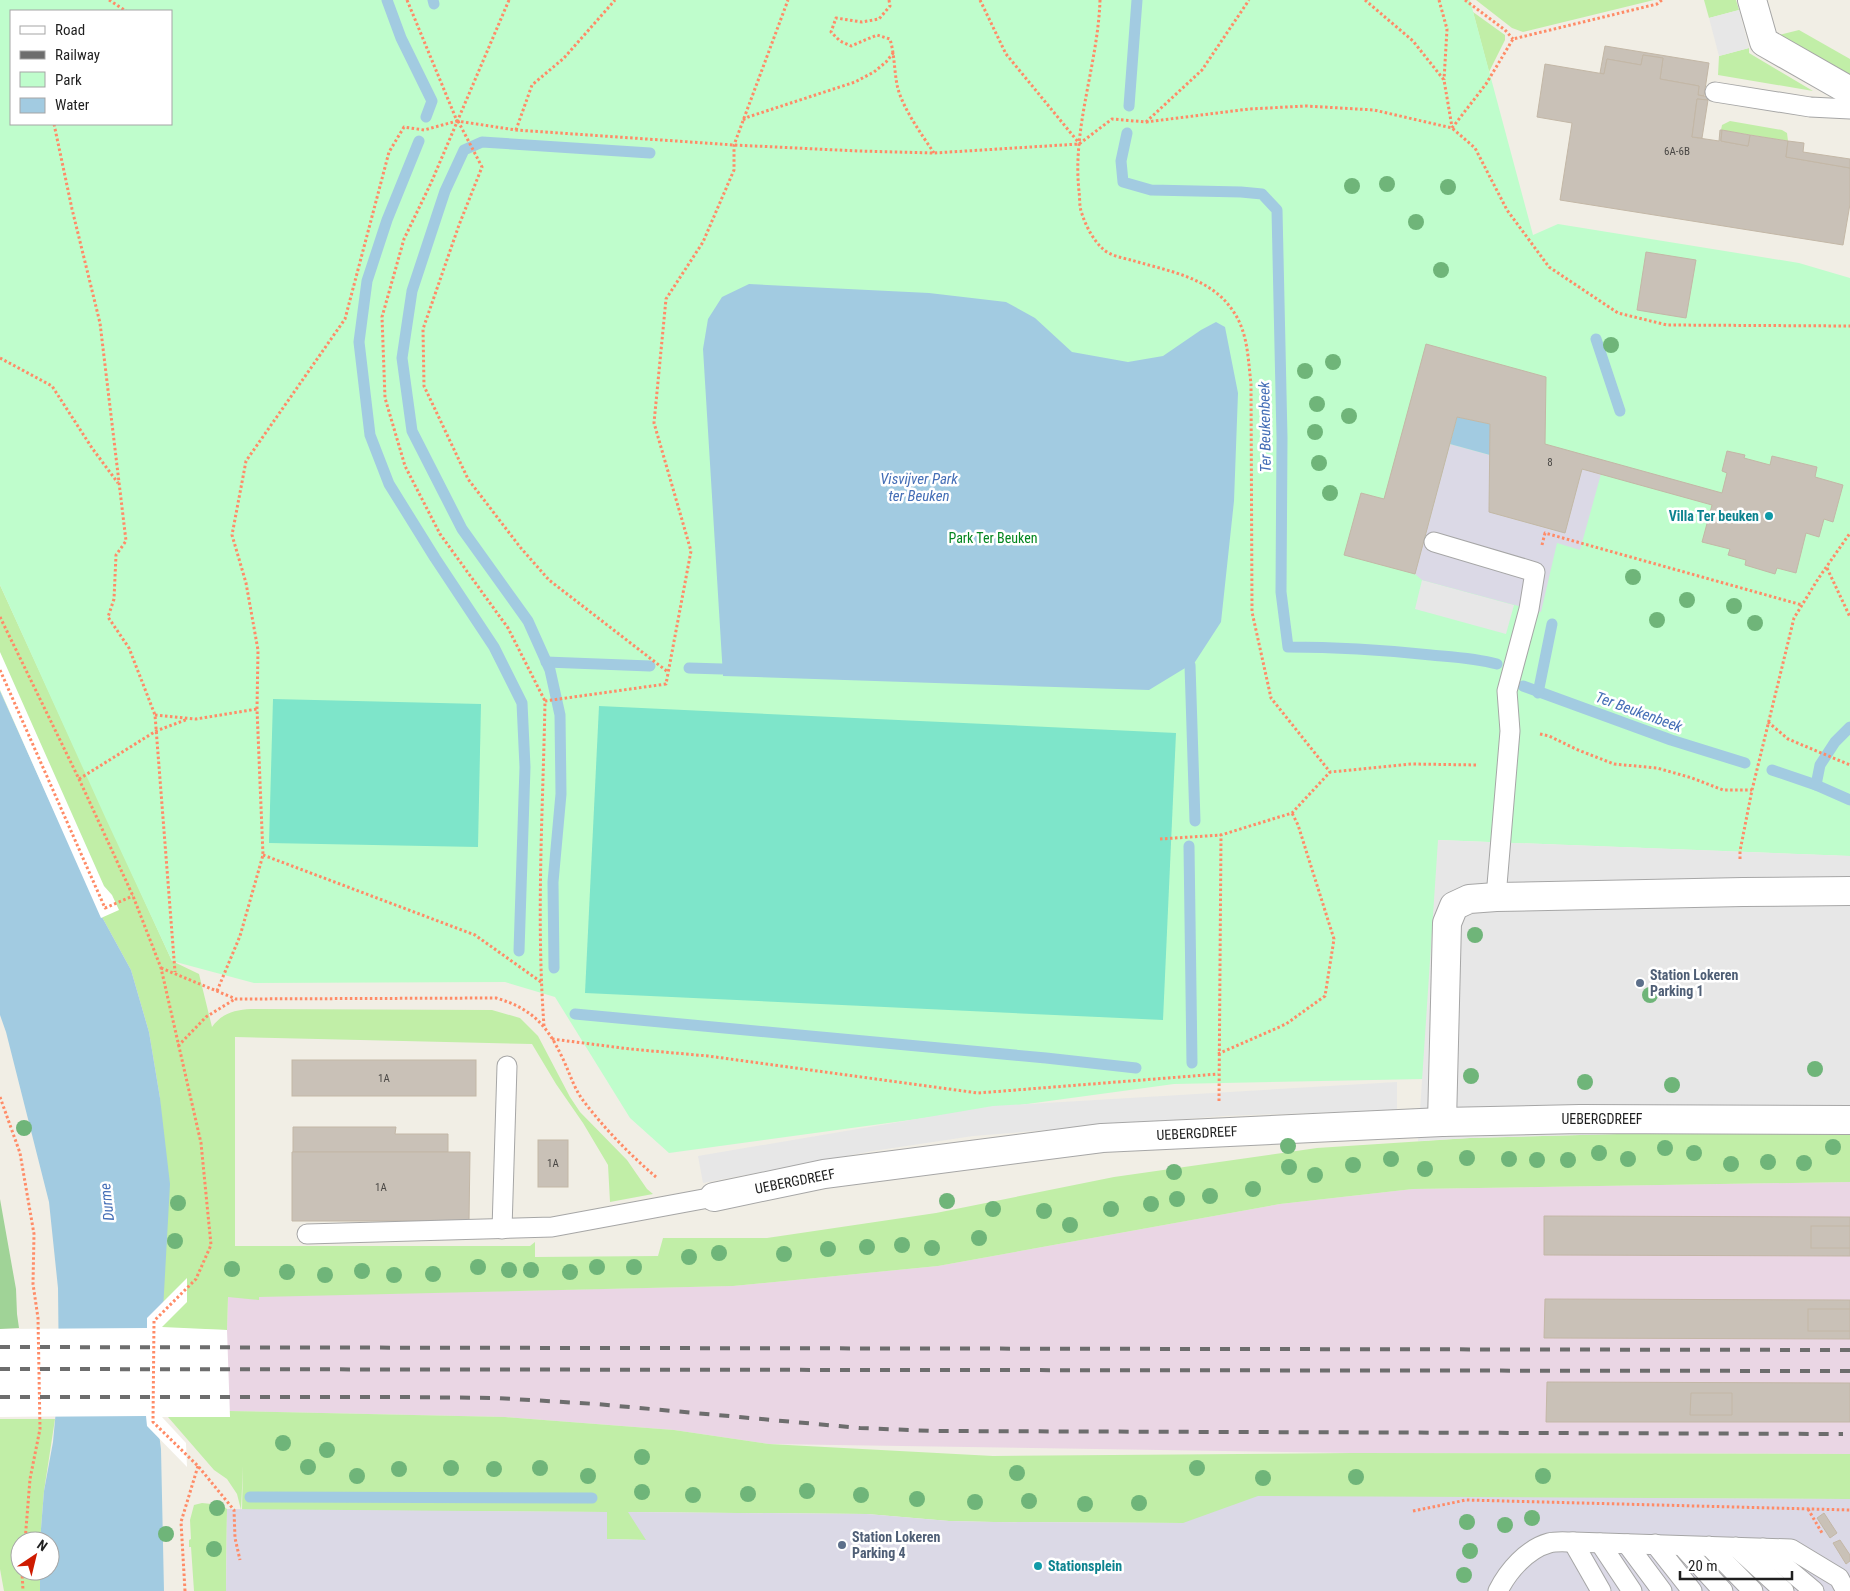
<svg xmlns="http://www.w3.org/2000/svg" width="1850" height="1591" viewBox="0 0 1850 1591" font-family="'Roboto Condensed',sans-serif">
<rect width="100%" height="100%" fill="#f1eee5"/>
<polygon fill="#ead6e4" points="1850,1182 1850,1454 1352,1453 769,1444 674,1430 505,1417 230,1411 161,1416 0,1417 0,1329 227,1330 228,1297 733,1286 938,1266 1280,1204 1413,1189"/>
<g fill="#c1eea7">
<polygon points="1476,0 1654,0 1523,32 1512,28"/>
<polygon points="1704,0 1736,0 1739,10 1709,18"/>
<polygon points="1473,12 1505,35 1505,40 1489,72"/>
<polygon points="1799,30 1850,59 1850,77 1779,35"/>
<polygon points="1749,48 1749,53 1813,91 1718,75 1719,56"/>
<polygon points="1730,121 1782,130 1787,133 1788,141 1721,130 1722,125"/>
<path d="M0,585L172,961L199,974L212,1027C222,1013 235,1010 251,1009L492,1010L520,1018L538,1036L570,1097L580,1112L627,1160L647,1189L653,1194L610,1202L608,1165L583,1123L556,1084L532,1044L235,1037V1246H530L535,1242V1257L658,1256L663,1238H767L936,1213L1114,1177L1317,1148L1470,1138L1654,1133H1850V1182L1413,1189L1280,1204L938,1266L733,1286L259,1297V1300L228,1297L227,1330L161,1328L163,1285L160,1098L149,1032L131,970L102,917L0,691Z"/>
<polygon points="229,1411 505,1417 674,1430 769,1444 993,1456 1352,1453 1850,1454 1850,1499 1432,1498 1233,1591 1183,1523 994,1522 949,1521 867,1514 629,1512 647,1540 607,1539 607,1512 242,1510 243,1466 241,1510 237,1494 227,1479 214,1470 168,1417 229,1417"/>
<polygon points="0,1419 55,1419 44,1491 40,1541 20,1541 20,1571 40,1571 40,1591 4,1591 0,1569"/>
<polygon points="202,1503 222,1505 227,1509 226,1591 194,1591 191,1547 189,1547 189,1540 191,1539 190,1520 194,1505"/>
</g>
<polygon fill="#a0d397" points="0,1199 16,1289 17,1314 19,1328 0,1329"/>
<path fill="#bffdcc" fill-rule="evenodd" d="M0,0H1470L1533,235L1558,224L1799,263L1850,278V856L1439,840L1424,1079L1174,1084L669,1153L630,1118L555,997L505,982L254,983L172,961L106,819L0,585ZM11,11H171V124H11Z"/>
<g fill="#7ee5ca">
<polygon points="273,699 481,704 478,847 269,843"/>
<polygon points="599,706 1176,733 1163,1020 585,993"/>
</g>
<g fill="#e7e7e7">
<polygon points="1739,10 1749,48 1719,56 1709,18"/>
<polygon points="1422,580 1514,605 1506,634 1415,609"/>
<polygon points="1438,840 1850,856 1850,1133 1654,1133 1470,1138 1418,1141"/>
<polygon points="1397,1082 1397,1110 1223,1116 973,1136 873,1151 703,1183 698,1156 993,1106"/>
</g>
<g fill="#dbd9e6">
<polygon points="1450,444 1490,455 1489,512 1565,533 1582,469 1601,474 1580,550 1557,543 1541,612 1422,580 1415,574"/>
<polygon points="1258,1496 1850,1499 1850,1591 226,1591 227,1509 607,1512 607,1539 646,1540 628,1512 867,1514 949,1521 994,1522 1183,1523"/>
</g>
<g fill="#a2cbe1">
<polygon points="749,284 929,293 1006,302 1035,318 1072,352 1128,362 1163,356 1201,330 1216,322 1225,327 1238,393 1234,501 1221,622 1195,662 1149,690 723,676 703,349 708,319 722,297"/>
<polygon points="1457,417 1490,424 1490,455 1450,444"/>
<polygon points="0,691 102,917 131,970 149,1032 160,1098 170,1184 157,1419 161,1449 164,1591 40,1591 40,1571 50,1571 50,1541 40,1541 44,1491 53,1442 59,1378 58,1288 49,1202 6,1032 0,1015"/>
</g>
<g fill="#fff">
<polygon points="0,652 104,886 112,895 119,910 101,918 0,690"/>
<polygon points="187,1278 187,1302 162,1327 227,1330 230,1417 162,1417 186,1443 187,1467 147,1426 146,1416 0,1417 0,1329 147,1328 147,1318"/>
</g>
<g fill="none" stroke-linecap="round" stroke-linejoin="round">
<g stroke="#a2cbe1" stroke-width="11">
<polyline points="387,0 401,38 432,101 426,117"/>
<polyline points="433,0 434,4"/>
<polyline points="1129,106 1137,0"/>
<path d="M1127,133L1121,161L1123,182L1151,190L1241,192L1262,194L1277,210L1282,438L1281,592L1288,647C1336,647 1384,650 1431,655C1453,657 1475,658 1497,664"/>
<polyline points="419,141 387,220 367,281 359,342 370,435 389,484 435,558 494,647 522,703 525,767 519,951"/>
<polyline points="1596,339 1620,411"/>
<polyline points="546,662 650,666"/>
<polyline points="1190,665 1195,821"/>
<polyline points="689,668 722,669"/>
<polyline points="1523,686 1671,740 1745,763"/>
<polyline points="1538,693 1552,624"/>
<polyline points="1772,770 1816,785 1850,800"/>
<polyline points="1816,785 1820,765 1835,742 1850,727"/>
<polyline points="1189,846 1192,1063"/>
<polyline points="554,968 553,882 561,794 560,715 550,670 528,621 462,529 412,431 402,358 412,291 445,191 464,150 482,142 650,153"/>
<polyline points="575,1014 1046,1058 1136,1068"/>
<polyline points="250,1497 592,1498"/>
</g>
</g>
<g fill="#c9c1b7" stroke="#c3b7a6">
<polygon points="1605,46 1709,63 1704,96 1698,95 1699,86 1660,79 1663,58 1643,55 1641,65 1607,59 1604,74 1600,73"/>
<polygon points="1643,55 1663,58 1660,79 1699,86 1698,95 1709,97 1708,100 1697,99 1692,137 1719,141 1720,130 1722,130 1721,141 1748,146 1750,135 1788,141 1786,157 1850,168 1850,204 1843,245 1560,200 1572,123 1537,117 1545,64 1604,74 1607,59 1641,65"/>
<polygon points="1697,99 1708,100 1702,138 1692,137"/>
<polygon points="1722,130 1750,135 1748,146 1721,141"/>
<polygon points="1788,141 1804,143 1803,152 1850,159 1850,168 1786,157"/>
<polygon points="1646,252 1696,260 1686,318 1637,310"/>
<polygon points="1426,344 1546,377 1545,444 1722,493 1727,473 1722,471 1727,451 1745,455 1744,458 1770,465 1772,456 1817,467 1815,477 1843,485 1833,522 1824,519 1819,537 1806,533 1796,573 1777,568 1775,574 1745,565 1746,560 1728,555 1730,549 1702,542 1712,505 1582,469 1565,533 1489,512 1490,424 1457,417 1415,574 1344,555 1361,493 1384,499"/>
<rect x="292" y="1060" width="184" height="36"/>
<polygon points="293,1127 396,1127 395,1134 448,1134 448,1152 293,1152"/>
<rect x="538" y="1140" width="30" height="47"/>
<polygon points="292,1152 470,1152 469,1221 292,1221"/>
<polygon points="1544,1216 1850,1217 1850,1256 1544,1255"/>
<rect x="1811" y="1226" width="39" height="22"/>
<polygon points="1545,1299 1850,1300 1850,1339 1544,1338"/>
<rect x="1808" y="1309" width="42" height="22"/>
<polygon points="1547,1382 1850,1383 1850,1422 1546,1422"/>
<polygon points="1691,1393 1732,1393 1732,1415 1690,1415"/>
<polygon points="1824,1513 1837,1533 1830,1538 1817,1518"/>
<polygon points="1840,1540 1850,1555 1850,1561 1846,1564 1833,1543"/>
</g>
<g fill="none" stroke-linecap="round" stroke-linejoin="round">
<g stroke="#a6a6a6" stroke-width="21">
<g id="lane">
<polyline points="1715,92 1810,107 1850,109"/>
<polyline points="1434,542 1535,572 1529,609 1507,691 1510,731 1496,897"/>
<polyline points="502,1229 507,1066"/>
<polyline points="307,1234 552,1227 714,1197"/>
<polyline points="1573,1542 1601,1591"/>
<polyline points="1600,1543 1632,1591"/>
<polyline points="1627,1544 1662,1591"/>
<polyline points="1655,1544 1692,1591"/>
<polyline points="1682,1546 1723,1591"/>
<polyline points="1709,1546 1753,1591"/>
<polyline points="1736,1547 1784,1591"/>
<polyline points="1763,1548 1814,1591"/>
<path d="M1498,1591C1508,1571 1527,1549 1549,1543C1556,1541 1566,1542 1573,1542L1791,1549L1839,1578L1846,1591"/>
</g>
</g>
<g stroke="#a6a6a6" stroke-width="30">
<g id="street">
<polyline points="1752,0 1764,42 1850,91"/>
<polyline points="1442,1122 1447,923 1454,906 1469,899 1496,897 1743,892 1850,891"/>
<polyline points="714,1197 824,1174 1102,1138 1442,1122 1580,1119 1850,1120"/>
</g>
</g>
<g stroke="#ff8b67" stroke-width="3" stroke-dasharray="2.5 2.5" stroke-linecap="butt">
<polyline points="109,0 126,11"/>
<polyline points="407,0 457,121 516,130 734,145 858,151 934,153 1079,144 1112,119 1146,122 1202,70 1249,0"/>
<polyline points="509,0 431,183 404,239 382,317 385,398 405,466 440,534 508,628 545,701"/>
<path d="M889,0L890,6L879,19L862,22L836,18L831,32L840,41L851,46L877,35L890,39C895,56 894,73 898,89C904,110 922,135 934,153"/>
<polyline points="980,0 1006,54 1079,143"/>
<path d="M1100,0C1098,64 1072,128 1079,191C1080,198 1079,207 1082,214C1086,226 1093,240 1103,249C1109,255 1122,258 1131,260C1167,271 1211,277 1233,311C1248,332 1248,359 1251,384L1252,612L1271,698L1330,772L1412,764L1478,765"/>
<polyline points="1365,0 1413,41 1444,80 1452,127"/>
<polyline points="1439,0 1447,29 1444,80"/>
<polyline points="1465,0 1505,30 1513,39"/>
<polyline points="743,120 748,117 855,82 874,72 886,62 894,52"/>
<polyline points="458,121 482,167 459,225 423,329 424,386 468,479 520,547 549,580 668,672"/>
<polyline points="1146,122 1249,109 1306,106 1374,110 1452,128 1475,148 1507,210 1549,267 1618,313 1667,325 1850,326"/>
<polyline points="54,124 72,209 100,323 126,541 116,555 114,599 108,617 129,648 155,715 175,972"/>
<polyline points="1452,128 1486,84 1513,39 1657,4 1662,0"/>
<polyline points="516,130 532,85 564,58 615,0"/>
<polyline points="0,358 52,386 92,448 118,483"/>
<polyline points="1542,545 1545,533 1802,605"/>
<polyline points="1827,568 1850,617"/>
<polyline points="0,617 79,779 133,896 161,968 201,1143 211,1245 196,1279 154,1321 153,1422 198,1466 234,1510 235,1538 240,1560"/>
<polyline points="0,670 105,908 133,896"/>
<polyline points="155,715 196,719 257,709"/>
<polyline points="1768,722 1788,739 1850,765"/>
<polyline points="1540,734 1549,736 1578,750 1614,764 1657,768 1692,778 1723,790 1752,790"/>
<polyline points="79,779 156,731 188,719"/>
<polyline points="1160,839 1221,835"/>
<polyline points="263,855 475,935 541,982"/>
<polyline points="1740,859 1740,851 1752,790 1794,618 1818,579 1850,533"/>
<path d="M161,968L236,999L496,998C531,1008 547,1025 562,1057C569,1071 573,1086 582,1099C603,1127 629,1154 656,1177"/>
<polyline points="217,991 240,936 263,855 257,709 258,650 246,583 232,535 246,461 345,319 389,152 404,127 424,130 457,121"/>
<path d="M544,1026C536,918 543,809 545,701L666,684L691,551L654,423L666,299L703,242L734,170V145L788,0"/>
<polyline points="552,1039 630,1049 708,1056 978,1093 1218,1074"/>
<polyline points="178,1046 206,1017 235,999"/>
<polyline points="1218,1054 1286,1024 1325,996 1334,939 1298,825 1292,813"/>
<polyline points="0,1097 20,1153 34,1234 33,1284 38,1318 40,1429 30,1479 25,1541"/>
<polyline points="1219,1101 1221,835 1292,813 1330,772"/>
<polyline points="1808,1509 1822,1533"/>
<polyline points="1413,1511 1466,1500 1850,1510"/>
<polyline points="22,1571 23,1591"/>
<polyline points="185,1591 181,1522 198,1466"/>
</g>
<use href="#lane" stroke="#fff" stroke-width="19"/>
<use href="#street" stroke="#fff" stroke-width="28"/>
<g stroke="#6d6d6d" stroke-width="4" stroke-dasharray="10 10" stroke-linecap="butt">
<polyline points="0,1347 1850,1350"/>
<polyline points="0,1369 1850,1371"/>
<polyline points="0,1397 403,1397 497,1398 596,1404 860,1428 933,1431 1843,1434"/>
</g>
</g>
<g fill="#6fb579">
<circle cx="1387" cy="184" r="8"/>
<circle cx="1352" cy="186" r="8"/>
<circle cx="1448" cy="187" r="8"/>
<circle cx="1416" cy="222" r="8"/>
<circle cx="1441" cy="270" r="8"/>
<circle cx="1611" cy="345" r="8"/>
<circle cx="1333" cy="362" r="8"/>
<circle cx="1305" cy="371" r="8"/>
<circle cx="1317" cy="404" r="8"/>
<circle cx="1349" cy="416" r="8"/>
<circle cx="1315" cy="432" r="8"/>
<circle cx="1319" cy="463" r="8"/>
<circle cx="1330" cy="493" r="8"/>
<circle cx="1633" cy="577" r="8"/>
<circle cx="1687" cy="600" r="8"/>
<circle cx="1734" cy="606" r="8"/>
<circle cx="1657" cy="620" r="8"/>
<circle cx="1755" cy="623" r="8"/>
<circle cx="1475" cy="935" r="8"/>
<circle cx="1650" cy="995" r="8"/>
<circle cx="1815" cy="1069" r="8"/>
<circle cx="1471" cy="1076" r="8"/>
<circle cx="1585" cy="1082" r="8"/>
<circle cx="1672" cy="1085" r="8"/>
<circle cx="24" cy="1128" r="8"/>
<circle cx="1288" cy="1146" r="8"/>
<circle cx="1833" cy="1147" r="8"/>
<circle cx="1665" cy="1148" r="8"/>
<circle cx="1599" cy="1153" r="8"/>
<circle cx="1694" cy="1153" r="8"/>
<circle cx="1467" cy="1158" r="8"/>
<circle cx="1391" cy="1159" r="8"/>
<circle cx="1509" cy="1159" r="8"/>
<circle cx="1628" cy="1159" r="8"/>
<circle cx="1537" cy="1160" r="8"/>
<circle cx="1568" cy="1160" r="8"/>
<circle cx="1768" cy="1162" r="8"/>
<circle cx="1804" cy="1163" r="8"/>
<circle cx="1731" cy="1164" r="8"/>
<circle cx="1353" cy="1165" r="8"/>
<circle cx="1289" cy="1167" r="8"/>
<circle cx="1425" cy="1169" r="8"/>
<circle cx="1174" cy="1172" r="8"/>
<circle cx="1315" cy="1175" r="8"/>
<circle cx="1253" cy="1189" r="8"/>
<circle cx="1210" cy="1196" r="8"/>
<circle cx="1177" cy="1199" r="8"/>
<circle cx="947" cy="1201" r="8"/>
<circle cx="178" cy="1203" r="8"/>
<circle cx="1151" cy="1204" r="8"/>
<circle cx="993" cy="1209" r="8"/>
<circle cx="1111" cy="1209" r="8"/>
<circle cx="1044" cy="1211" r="8"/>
<circle cx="1070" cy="1225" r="8"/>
<circle cx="979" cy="1238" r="8"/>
<circle cx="175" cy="1241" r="8"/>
<circle cx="902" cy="1245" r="8"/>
<circle cx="867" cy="1247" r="8"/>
<circle cx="932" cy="1248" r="8"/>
<circle cx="828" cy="1249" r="8"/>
<circle cx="719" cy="1253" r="8"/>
<circle cx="784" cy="1254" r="8"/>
<circle cx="689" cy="1257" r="8"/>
<circle cx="478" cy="1267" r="8"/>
<circle cx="597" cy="1267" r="8"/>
<circle cx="634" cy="1267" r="8"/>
<circle cx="232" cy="1269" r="8"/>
<circle cx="509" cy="1270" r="8"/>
<circle cx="531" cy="1270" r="8"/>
<circle cx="362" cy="1271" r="8"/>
<circle cx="287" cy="1272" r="8"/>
<circle cx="570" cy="1272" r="8"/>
<circle cx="433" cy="1274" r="8"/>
<circle cx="325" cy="1275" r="8"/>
<circle cx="394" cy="1275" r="8"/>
<circle cx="283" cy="1443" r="8"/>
<circle cx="327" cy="1450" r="8"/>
<circle cx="642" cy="1457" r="8"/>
<circle cx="308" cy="1467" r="8"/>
<circle cx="451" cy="1468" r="8"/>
<circle cx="540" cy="1468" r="8"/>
<circle cx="1197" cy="1468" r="8"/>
<circle cx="399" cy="1469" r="8"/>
<circle cx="494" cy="1469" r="8"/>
<circle cx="1017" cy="1473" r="8"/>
<circle cx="357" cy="1476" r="8"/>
<circle cx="588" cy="1476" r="8"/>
<circle cx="1543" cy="1476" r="8"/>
<circle cx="1356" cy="1477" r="8"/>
<circle cx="1263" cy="1478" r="8"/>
<circle cx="807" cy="1491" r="8"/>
<circle cx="642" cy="1492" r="8"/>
<circle cx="748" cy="1494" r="8"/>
<circle cx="693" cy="1495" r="8"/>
<circle cx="861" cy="1495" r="8"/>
<circle cx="917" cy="1499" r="8"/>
<circle cx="1029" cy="1501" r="8"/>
<circle cx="975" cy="1502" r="8"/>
<circle cx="1139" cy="1503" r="8"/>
<circle cx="1085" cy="1504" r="8"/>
<circle cx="217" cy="1508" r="8"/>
<circle cx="1532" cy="1518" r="8"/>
<circle cx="1467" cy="1522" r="8"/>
<circle cx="1505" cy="1525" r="8"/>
<circle cx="166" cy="1534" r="8"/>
<circle cx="214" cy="1549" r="8"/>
<circle cx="1470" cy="1551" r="8"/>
<circle cx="1464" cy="1575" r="8"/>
</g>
<g fill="#0f9aa8" stroke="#fff" stroke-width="2">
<circle cx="1769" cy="516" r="5"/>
<circle cx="1038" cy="1566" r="5"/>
</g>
<g fill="#5c6f8a" stroke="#fff" stroke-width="2">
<circle cx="1640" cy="983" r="5"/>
<circle cx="842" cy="1545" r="5"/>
</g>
<g text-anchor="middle" stroke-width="5" stroke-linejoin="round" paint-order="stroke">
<g font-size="11" fill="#4a4845">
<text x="1677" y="155">6A-6B</text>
<text x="1550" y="466">8</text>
<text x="384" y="1082">1A</text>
<text x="553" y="1167">1A</text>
<text x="381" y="1191">1A</text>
</g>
<g font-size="14" font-weight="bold" fill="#0d838f" stroke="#fff" text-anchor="end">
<text x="1759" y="521">Villa Ter beuken</text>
<text x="1048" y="1571" text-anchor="start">Stationsplein</text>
</g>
<g font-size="14" fill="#048620" stroke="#fff">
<text x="993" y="543">Park Ter Beuken</text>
</g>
<g font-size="14" font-weight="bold" fill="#4e5e75" stroke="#fff" text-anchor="start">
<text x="1650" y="980">Station Lokeren<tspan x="1650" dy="16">Parking 1</tspan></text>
<text x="852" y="1542">Station Lokeren<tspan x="852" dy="16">Parking 4</tspan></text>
</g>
<g font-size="14" fill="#1f1f1f" stroke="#fff">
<text x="1602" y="1124">UEBERGDREEF</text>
<text transform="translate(1197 1133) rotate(-3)" y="5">UEBERGDREEF</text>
<text transform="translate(795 1181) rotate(-11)" y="5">UEBERGDREEF</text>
</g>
<g font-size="15" font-style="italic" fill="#446eb6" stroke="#fff">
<text transform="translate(1265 427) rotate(-91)" y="5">Ter Beukenbeek</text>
<text x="919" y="484">Visvijver Park<tspan x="919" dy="17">ter Beuken</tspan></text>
<text transform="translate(1639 712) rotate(20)" y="5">Ter Beukenbeek</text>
<text transform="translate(107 1202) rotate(-96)" y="5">Durme</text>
</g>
</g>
<rect x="10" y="10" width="162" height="115" fill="#ffffff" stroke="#a5a5a5"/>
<rect x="20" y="26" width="25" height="8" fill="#ffffff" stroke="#a5a5a5"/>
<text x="55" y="35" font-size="15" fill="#1f1f1f">Road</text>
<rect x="20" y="51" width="25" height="8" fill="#6d6d6d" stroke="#a5a5a5"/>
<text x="55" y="60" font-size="15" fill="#1f1f1f">Railway</text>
<rect x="20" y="72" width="25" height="15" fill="#bffdcc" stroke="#a5a5a5"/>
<text x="55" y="85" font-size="15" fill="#1f1f1f">Park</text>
<rect x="20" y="98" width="25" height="15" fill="#a2cbe1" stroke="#a5a5a5"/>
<text x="55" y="110" font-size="15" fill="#1f1f1f">Water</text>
<g transform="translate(35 1556) rotate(35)"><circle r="24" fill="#ffffff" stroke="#a5a5a5"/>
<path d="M0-4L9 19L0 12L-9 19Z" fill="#ce1b00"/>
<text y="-8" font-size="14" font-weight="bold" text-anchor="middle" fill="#1f1f1f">N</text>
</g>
<path d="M1680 1571v8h112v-8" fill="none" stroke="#1f1f1f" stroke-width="2.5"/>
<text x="1688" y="1571" font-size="15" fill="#1f1f1f" stroke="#ffffff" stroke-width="4" paint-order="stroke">20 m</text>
</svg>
